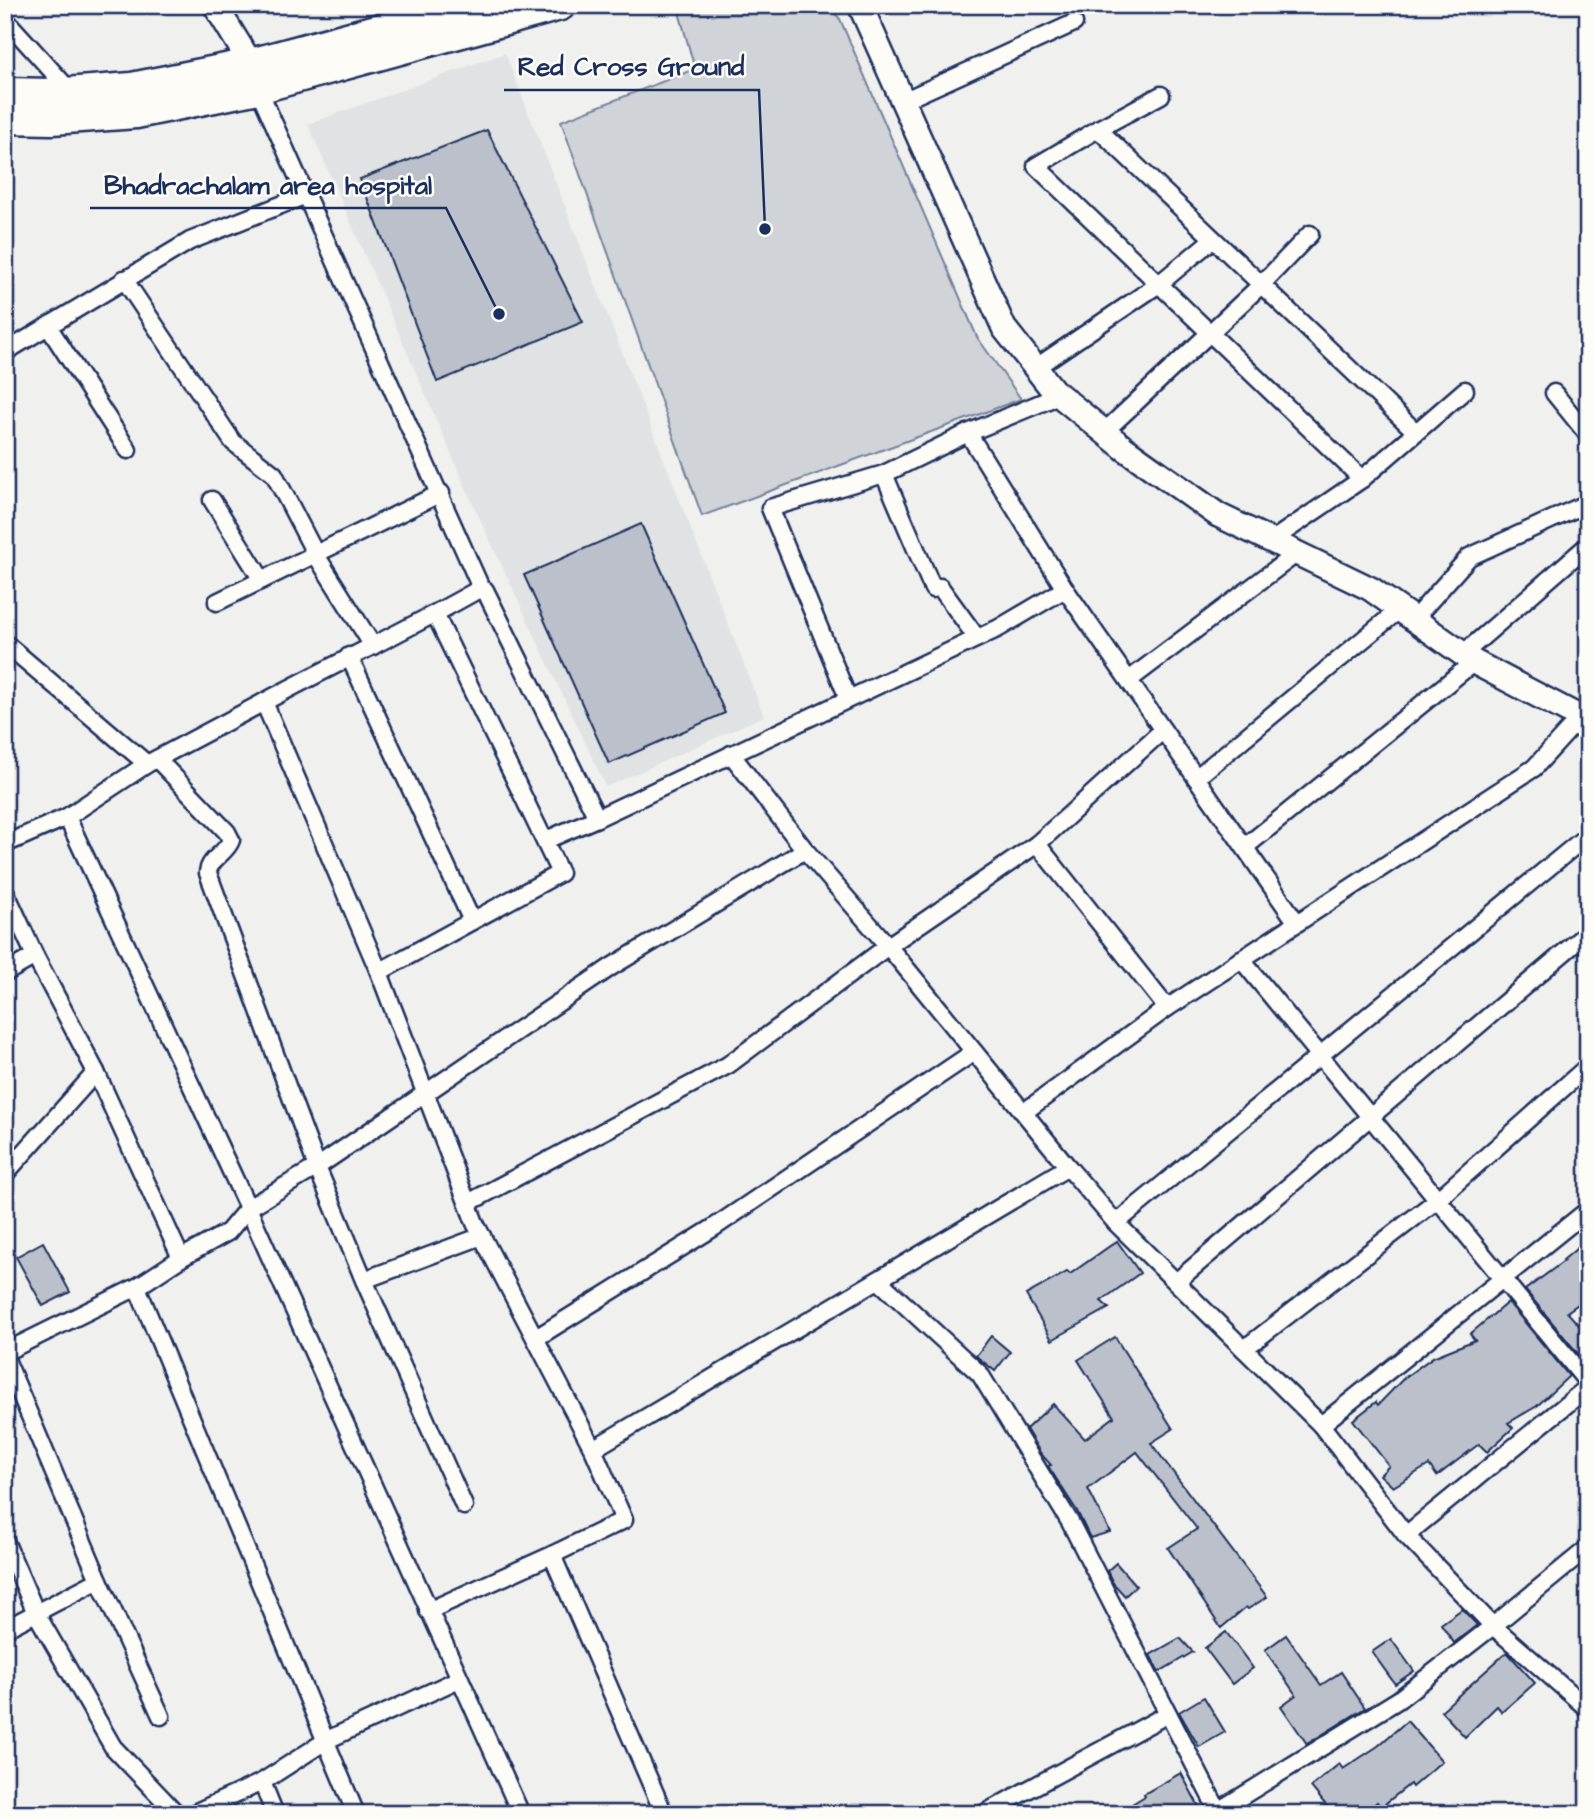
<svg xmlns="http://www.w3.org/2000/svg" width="1593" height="1819" viewBox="0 0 1593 1819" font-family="'Architects Daughter',sans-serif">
<rect width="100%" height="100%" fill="#f0f0ee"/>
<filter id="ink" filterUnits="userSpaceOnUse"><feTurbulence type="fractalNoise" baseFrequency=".0143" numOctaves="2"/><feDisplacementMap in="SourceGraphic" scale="14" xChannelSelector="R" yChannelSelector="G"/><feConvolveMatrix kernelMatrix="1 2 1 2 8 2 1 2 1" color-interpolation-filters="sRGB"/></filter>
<g filter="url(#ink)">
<polygon fill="#e0e2e3" points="505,53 764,716 606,787 473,504 308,124"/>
<polygon fill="#d0d3d8" stroke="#76819b" stroke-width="2" points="677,5 828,5 840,19 977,337 1021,399 702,516 561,121 695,69"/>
<g fill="#bbc0ca" stroke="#1b2f5e" stroke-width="2">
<polygon points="487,130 583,322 437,382 360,179"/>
<polygon points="641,524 725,713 609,764 524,575"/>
<polygon points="1588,1239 1588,1297 1567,1312 1588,1335 1588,1359 1585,1362 1525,1290 1564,1261 1563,1260"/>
<polygon points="1117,1241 1140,1273 1101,1301 1109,1308 1052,1340 1026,1295 1067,1272 1070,1274"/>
<polygon points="43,1242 70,1292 43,1306 16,1257"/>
<polygon points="1508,1302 1569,1376 1537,1406 1508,1423 1513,1428 1487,1452 1479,1444 1437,1476 1429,1465 1393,1487 1380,1475 1389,1466 1353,1420 1376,1402 1378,1405 1404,1378 1433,1357 1475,1340 1470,1334"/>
<polygon points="991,1336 1010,1352 995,1371 976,1356"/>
<polygon points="1115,1337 1173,1429 1151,1443 1267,1597 1248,1609 1246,1607 1221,1628 1168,1548 1197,1529 1137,1452 1088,1489 1110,1532 1090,1538 1077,1511 1048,1466 1051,1465 1041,1454 1026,1429 1053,1404 1085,1439 1114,1417 1078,1360"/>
<polygon points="1116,1563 1136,1586 1125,1596 1113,1583 1107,1571"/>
<polygon points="1462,1609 1477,1625 1454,1643 1441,1624"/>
<polygon points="1226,1632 1253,1668 1232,1684 1205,1648"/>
<polygon points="1286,1635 1321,1685 1341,1672 1365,1708 1307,1744 1281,1706 1296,1695 1265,1650"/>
<polygon points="1180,1638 1193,1652 1159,1672 1150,1655"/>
<polygon points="1391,1639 1414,1671 1395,1684 1372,1652"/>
<polygon points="1507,1652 1535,1683 1502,1712 1497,1706 1465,1737 1441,1711"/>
<polygon points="1204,1697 1225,1732 1199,1747 1179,1712"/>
<polygon points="1407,1721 1442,1761 1412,1787 1410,1784 1381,1807 1377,1802 1363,1814 1333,1814 1311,1787 1339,1764 1343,1769 1378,1746"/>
<polygon points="1181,1773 1203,1814 1116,1814 1145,1796 1144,1794"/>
</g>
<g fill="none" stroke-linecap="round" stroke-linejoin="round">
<g stroke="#1b2f5e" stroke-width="21">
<g id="street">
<polyline points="5,19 71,92"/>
<polyline points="258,88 481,588 485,590 597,818 999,628 1065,589 968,433 1060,395"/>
<polyline points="903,101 1074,23"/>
<polyline points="1098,129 1161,95"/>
<polyline points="124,279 233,442 274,474 316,555 373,646"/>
<polyline points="48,326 128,450"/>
<polyline points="5,352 190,241 306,195"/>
<polyline points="1035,368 1159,284 1213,239"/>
<polyline points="1554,393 1588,435"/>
<polyline points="1104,432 1261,285 1310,234"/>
<polyline points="884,474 933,589 940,587 977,638"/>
<polyline points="1362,479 1036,166 1098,129 1416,432"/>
<polyline points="212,500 262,580"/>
<polyline points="1271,541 1362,479 1465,390"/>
<path d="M481,588C410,629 336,663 264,702L379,972L475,1223L593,1449L1068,1167L888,946L805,850L731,754"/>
<polyline points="1065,589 1297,923"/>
<polyline points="217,602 441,493"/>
<polyline points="1414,619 1469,557 1588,503"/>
<polyline points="5,643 147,764"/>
<polyline points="1463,654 1588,545"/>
<polyline points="349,656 472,921"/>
<polyline points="1129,680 1297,553"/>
<polyline points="848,698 770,508 884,474 968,433"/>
<path d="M157,759L227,832L231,840C226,854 209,858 208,873L317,1167L364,1280L482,1236"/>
<polyline points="1196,778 1400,609"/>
<polyline points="67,817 248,1208 317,1167 611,967 805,850"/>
<polyline points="546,840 597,818"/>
<polyline points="5,844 67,817 147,764 264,702"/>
<polyline points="1037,844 1163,730"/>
<polyline points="1245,847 1474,662"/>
<polyline points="5,891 35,956 96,1072 181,1258 228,1232 248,1208 521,1814"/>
<polyline points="1241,959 1588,1383"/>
<polyline points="379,972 560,873 435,614"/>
<polyline points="5,973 35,956"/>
<polyline points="1024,1112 1167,1008 1534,768 1587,710"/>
<polyline points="1068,1167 1116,1223 1588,835"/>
<polyline points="5,1174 96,1072"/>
<polyline points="468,1203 728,1065 888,946 1037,844 1167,1008"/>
<polyline points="1116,1223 1321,1425 1588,1210"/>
<polyline points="364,1280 464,1506"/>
<polyline points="878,1280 980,1374 1070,1522 1218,1811 1398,1700 1493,1626 1406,1535 1321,1425"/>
<polyline points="1176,1282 1588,932"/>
<polyline points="137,1287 181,1258"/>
<polyline points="536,1338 713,1228 974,1052"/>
<polyline points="1244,1349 1437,1200 1588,1066"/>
<polyline points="5,1352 137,1287 356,1814"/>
<polyline points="5,1357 99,1580 161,1716"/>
<polyline points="593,1449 624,1520 552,1555 664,1814"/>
<polyline points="1406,1535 1588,1387"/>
<polyline points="5,1541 36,1613 113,1747 177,1814"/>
<polyline points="1588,1548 1493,1626 1588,1709"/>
<polyline points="428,1611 552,1555"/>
<polyline points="5,1629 99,1580"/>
<polyline points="262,1782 275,1814"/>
<polyline points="192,1814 262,1782 327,1740 459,1679"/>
<polyline points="983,1814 1168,1714"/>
</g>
</g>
<g stroke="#1b2f5e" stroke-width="28">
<g id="secondary">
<polyline points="215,5 251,64 255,78"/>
<polyline points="860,5 1004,328 1053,390 1124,448 1218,515 1371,589 1474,662 1581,718 1588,725"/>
</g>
</g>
<g stroke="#1b2f5e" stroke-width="35">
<g id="highway">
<polyline points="5,93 52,94 132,88 251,64 469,5"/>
<polyline points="5,118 52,119 136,113 258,88 560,5"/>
</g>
</g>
<use href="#street" stroke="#fdfcf7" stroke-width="16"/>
<use href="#secondary" stroke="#fdfcf7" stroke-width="23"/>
<use href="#highway" stroke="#fdfcf7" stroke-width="30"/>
</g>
</g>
<path fill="none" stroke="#1b2f5e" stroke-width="2.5" d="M765 229L759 90H504M499 314L446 208H90"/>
<g fill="#1b2f5e" stroke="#fdfcf7" stroke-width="2.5">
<circle cx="765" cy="229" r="7"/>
<circle cx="499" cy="314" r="7"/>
</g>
<g font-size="26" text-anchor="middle" font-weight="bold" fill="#1b2f5e" stroke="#fdfcf7" stroke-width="5" stroke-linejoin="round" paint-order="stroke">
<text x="631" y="75">Red Cross Ground</text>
<text x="268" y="194">Bhadrachalam area hospital</text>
</g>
<rect width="1593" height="1819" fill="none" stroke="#fdfcf7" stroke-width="28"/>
<rect x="14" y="14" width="1565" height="1791" fill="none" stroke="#1b2f5e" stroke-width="2.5" filter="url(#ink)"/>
</svg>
